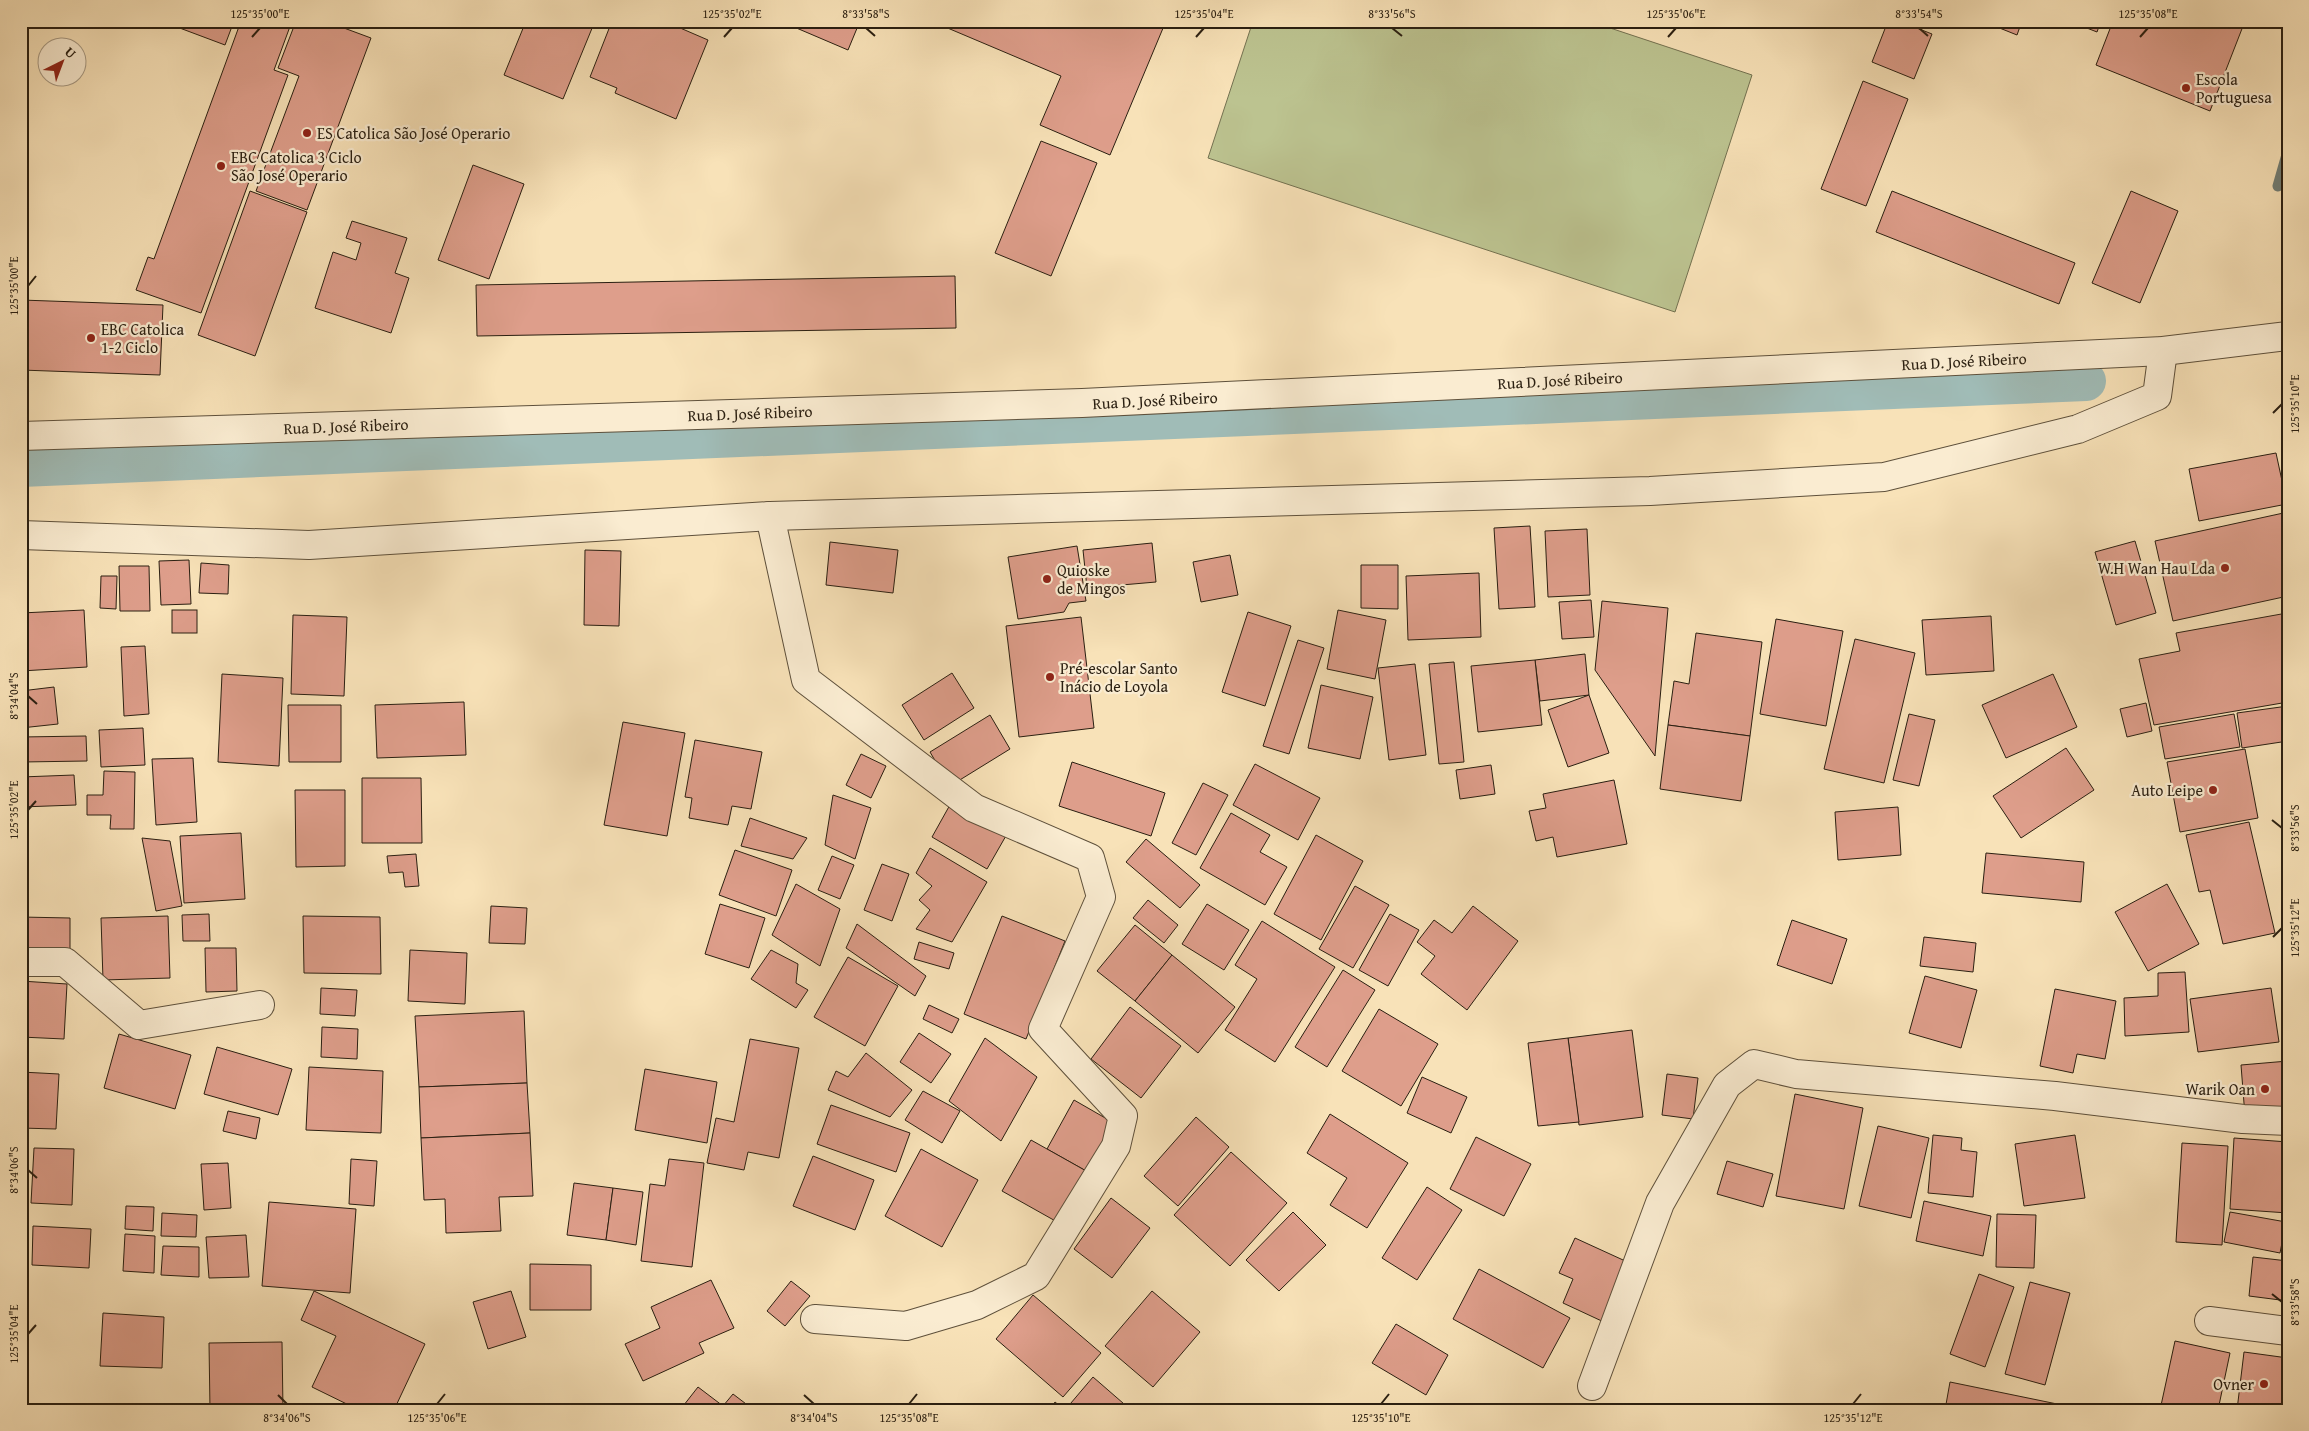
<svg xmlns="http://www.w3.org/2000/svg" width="2309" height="1431" viewBox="0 0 2309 1431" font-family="'Gentium Book Plus',serif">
<rect width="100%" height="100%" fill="#f8e2b8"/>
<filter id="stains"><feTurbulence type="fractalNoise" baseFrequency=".004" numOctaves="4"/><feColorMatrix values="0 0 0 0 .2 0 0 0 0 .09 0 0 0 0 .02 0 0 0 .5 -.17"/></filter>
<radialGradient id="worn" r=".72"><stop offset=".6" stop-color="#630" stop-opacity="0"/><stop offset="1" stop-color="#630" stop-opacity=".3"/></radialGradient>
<polygon fill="#bcc390" stroke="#737150" points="1253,21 1589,21 1752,75 1675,312 1208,158"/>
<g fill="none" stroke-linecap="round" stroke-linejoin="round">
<polyline stroke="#717d75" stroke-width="11" points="2278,186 2288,151"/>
<polyline stroke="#a0bcb7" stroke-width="40" points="21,467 2086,381"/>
</g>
<g fill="#de9e8b" stroke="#2a1f11">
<polygon points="161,21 234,21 225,45"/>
<polygon points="241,21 292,21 274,70 288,75 201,313 136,290 148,257 154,259"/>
<polygon points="296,21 325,21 371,38 307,210 256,191 299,76 278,68"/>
<polygon points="526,21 595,21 563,99 504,75"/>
<polygon points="612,21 664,21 708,40 676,119 615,93 617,88 590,77"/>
<polygon points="780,21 860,21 848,50"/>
<polygon points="931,21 1166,21 1110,155 1040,125 1061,76"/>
<polygon points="1888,21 1899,21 1932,34 1914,79 1872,62"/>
<polygon points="1982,21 2022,21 2017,35"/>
<polygon points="2069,21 2101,21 2097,32"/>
<polygon points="2113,21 2245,21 2210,111 2096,65"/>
<polygon points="1863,81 1908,99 1866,206 1821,189"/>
<polygon points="1041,141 1097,163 1051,276 995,253"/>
<polygon points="473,165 524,184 489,279 438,260"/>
<polygon points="250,191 307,212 255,356 198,335"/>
<polygon points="1892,191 2075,263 2059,304 1876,232"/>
<polygon points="2131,191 2178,211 2140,303 2092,283"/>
<polygon points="352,221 407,238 395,273 409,278 391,333 315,308 333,252 356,260 361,243 346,238"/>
<polygon points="955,276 956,328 477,336 476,285"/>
<polygon points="21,300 163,305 160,375 21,370"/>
<polygon points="2276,453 2287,504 2199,521 2189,469"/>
<polygon points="2288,512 2288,596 2173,621 2155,541"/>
<polygon points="1530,526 1535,607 1499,609 1494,528"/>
<polygon points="1587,529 1590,595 1548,597 1545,531"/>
<polygon points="2135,541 2156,613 2116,625 2095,552"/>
<polygon points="830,542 898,550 893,593 826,585"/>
<polygon points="1152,543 1156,582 1087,588 1083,550"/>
<polygon points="1077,546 1086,601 1069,603 1064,612 1018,619 1008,557"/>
<polygon points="585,550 621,551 619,626 584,625"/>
<polygon points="1230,555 1238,595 1201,602 1193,562"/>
<polygon points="189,560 191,604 161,605 159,561"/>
<polygon points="201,563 229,565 228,594 199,593"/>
<polygon points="1361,565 1398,565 1398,609 1361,608"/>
<polygon points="119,566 149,566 150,611 120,611"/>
<polygon points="1479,573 1481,637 1408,640 1406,576"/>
<polygon points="101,576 117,576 116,609 100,608"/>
<polygon points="1591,600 1594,637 1562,639 1559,602"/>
<polygon points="1602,601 1668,608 1655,756 1595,670"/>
<polygon points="84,610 87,667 21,671 21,613"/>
<rect x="172" y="610" width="25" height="23"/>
<polygon points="1338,610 1386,620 1375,679 1327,669"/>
<polygon points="1248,612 1291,626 1265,706 1222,692"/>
<polygon points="2287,613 2288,702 2154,725 2139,659 2180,651 2176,633"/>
<polygon points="293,615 347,617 344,696 291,694"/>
<polygon points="1991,616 1994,671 1926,675 1922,620"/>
<polygon points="1081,617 1094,728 1019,737 1006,626"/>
<polygon points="1776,619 1843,631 1826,726 1760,714"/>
<polygon points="1696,633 1762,642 1750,736 1668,725 1674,681 1689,684"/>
<polygon points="1855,639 1915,653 1884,783 1824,769"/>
<polygon points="1298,640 1324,648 1289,754 1263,746"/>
<polygon points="145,646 149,714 124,716 121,647"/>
<polygon points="1585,654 1589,695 1540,701 1535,660"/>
<polygon points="1535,660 1542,725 1478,732 1471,666"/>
<polygon points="1454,662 1464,762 1439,764 1429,664"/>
<polygon points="1415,664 1426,755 1389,760 1378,668"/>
<polygon points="952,673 974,708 924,740 902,705"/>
<polygon points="222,674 283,678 279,766 218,762"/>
<polygon points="2053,674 2077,727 2006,758 1982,705"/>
<polygon points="1321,685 1373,697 1360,759 1308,748"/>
<polygon points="54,687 58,724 21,728 21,691"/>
<polygon points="1589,695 1609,753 1568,767 1548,710"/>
<polygon points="464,702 466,755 377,758 375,705"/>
<polygon points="2146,703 2152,731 2127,737 2120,709"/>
<polygon points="288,705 341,705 341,762 289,762"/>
<polygon points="2288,706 2288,741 2242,748 2237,713"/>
<polygon points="1909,714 1935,720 1919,786 1893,780"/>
<polygon points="2234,714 2240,747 2165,759 2159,727"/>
<polygon points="990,715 1010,749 950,786 930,752"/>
<polygon points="623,722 685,733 667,836 604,825"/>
<polygon points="1668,725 1750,736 1741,801 1660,789"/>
<polygon points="143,728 145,765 101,767 99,730"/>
<polygon points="86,736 87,761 22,762 21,737"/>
<polygon points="695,740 762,752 751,809 732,806 728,825 689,818 692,798 685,797"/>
<polygon points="2066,748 2094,790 2021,838 1993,796"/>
<polygon points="2245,749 2258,818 2180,832 2167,762"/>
<polygon points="861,754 886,766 871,798 846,785"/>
<polygon points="193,758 197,822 156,825 152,759"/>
<polygon points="1072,762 1165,793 1151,836 1059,806"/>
<polygon points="1255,764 1320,798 1298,840 1233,805"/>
<polygon points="1491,765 1495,794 1460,799 1456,770"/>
<polygon points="104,771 135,772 134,829 110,829 111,815 87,815 87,795 103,795"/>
<polygon points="74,775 76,805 21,807 21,777"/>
<polygon points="362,778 421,778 422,843 362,843"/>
<polygon points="1614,780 1627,844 1557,857 1553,837 1536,841 1529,811 1546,808 1543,794"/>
<polygon points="1203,783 1228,795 1196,855 1172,843"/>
<polygon points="295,790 345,790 345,866 296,867"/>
<polygon points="833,795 871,808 855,859 825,845"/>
<polygon points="951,803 1007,834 987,869 932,837"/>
<polygon points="1898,807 1901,855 1838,860 1835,812"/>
<polygon points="1231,813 1270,835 1260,852 1287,867 1265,905 1200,868"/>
<polygon points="750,818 807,838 793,859 741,846"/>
<polygon points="2249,822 2275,933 2223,944 2210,890 2199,892 2186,835"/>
<polygon points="241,833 245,899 184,903 180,836"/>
<polygon points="1316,835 1363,861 1321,940 1274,914"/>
<polygon points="142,838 170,841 182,906 156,911"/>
<polygon points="1146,839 1200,885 1180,908 1126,862"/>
<polygon points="930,848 987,882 952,942 916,929 930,910 919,900 932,886 916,873"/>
<polygon points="735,850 792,870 776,916 719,895"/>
<polygon points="1986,853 2084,862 2081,902 1982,893"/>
<polygon points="416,854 419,886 405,887 403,872 389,873 387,856"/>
<polygon points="832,856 854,865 840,899 818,890"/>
<polygon points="882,864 909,874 892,921 864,910"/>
<polygon points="796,884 840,909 820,966 772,935"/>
<polygon points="2167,884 2199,944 2148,971 2115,912"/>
<polygon points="1355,886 1389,905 1353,968 1319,949"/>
<polygon points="1148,900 1178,925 1164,943 1133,918"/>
<polygon points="720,904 765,918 749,968 705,954"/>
<polygon points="1207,904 1249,930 1224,970 1182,944"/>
<polygon points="491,906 527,908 525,944 489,943"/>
<polygon points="1473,906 1518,941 1467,1010 1421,974 1435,956 1417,942 1434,920 1452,933"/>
<polygon points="209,914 210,941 183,941 182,915"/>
<polygon points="1390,914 1419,930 1388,986 1359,970"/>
<polygon points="168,916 170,978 103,980 101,918"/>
<polygon points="303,916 380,917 381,974 304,973"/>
<polygon points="1002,916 1065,941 1026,1039 964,1014"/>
<polygon points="21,917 70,918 70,951 21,949"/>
<polygon points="1792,920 1847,939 1832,984 1777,965"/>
<polygon points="1262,921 1335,967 1275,1062 1225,1030 1257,979 1235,965"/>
<polygon points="857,924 926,976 915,996 846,948"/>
<polygon points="1135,925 1172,955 1135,1001 1097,971"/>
<polygon points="1924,937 1976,943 1973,972 1920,966"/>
<polygon points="919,942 954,953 949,969 914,959"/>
<polygon points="205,948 236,948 237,991 206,992"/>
<polygon points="410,950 467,953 465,1004 408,1001"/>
<polygon points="771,950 798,964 796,983 808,990 796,1008 751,979"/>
<polygon points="1172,955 1235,1007 1198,1053 1135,1001"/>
<polygon points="848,957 898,986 865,1046 814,1017"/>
<polygon points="1343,970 1375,990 1327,1067 1295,1047"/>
<polygon points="2185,972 2189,1032 2125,1036 2124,998 2158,996 2158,973"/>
<polygon points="1925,976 1977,990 1961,1048 1909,1033"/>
<polygon points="21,981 67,984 64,1039 21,1037"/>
<polygon points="321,988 357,990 355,1016 320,1014"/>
<polygon points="2271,988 2279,1042 2198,1052 2190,999"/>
<polygon points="2055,989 2116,1001 2105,1059 2077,1054 2073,1073 2040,1066"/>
<polygon points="929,1005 959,1019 952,1033 923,1019"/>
<polygon points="1130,1007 1181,1046 1141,1098 1091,1059"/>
<polygon points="1379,1009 1438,1044 1401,1106 1342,1071"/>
<polygon points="524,1011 527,1083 419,1087 415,1016"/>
<polygon points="322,1027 358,1029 357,1059 321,1057"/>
<polygon points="1632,1030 1643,1117 1579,1125 1568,1038"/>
<polygon points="919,1033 951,1054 931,1083 900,1062"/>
<polygon points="119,1034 191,1055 175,1109 104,1088"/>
<polygon points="985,1038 1037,1077 1001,1141 949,1101"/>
<polygon points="1568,1038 1579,1122 1538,1126 1528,1043"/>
<polygon points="750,1039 799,1048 779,1158 748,1152 744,1170 707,1163 716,1118 734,1122"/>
<polygon points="217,1047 292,1069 278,1115 204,1094"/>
<polygon points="866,1053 912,1090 890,1117 828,1090 836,1071 848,1077"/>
<polygon points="2288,1061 2288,1113 2245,1116 2241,1065"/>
<polygon points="309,1067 383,1071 381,1133 306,1130"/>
<polygon points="645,1069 717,1082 707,1143 635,1130"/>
<polygon points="21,1072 59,1074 56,1129 21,1128"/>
<polygon points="1667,1074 1698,1078 1693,1119 1662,1115"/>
<polygon points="1422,1077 1467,1097 1451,1133 1407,1113"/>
<polygon points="527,1083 530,1133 421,1138 419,1087"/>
<polygon points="923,1091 960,1111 942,1143 905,1120"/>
<polygon points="1795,1094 1863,1108 1844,1209 1776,1196"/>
<polygon points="1074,1100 1114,1123 1088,1172 1047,1149"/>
<polygon points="831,1105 910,1133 896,1172 817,1144"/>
<polygon points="228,1111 260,1118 256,1139 223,1131"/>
<polygon points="1330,1114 1408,1163 1367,1228 1330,1205 1347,1178 1307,1153"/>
<polygon points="1196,1117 1229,1147 1178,1206 1144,1176"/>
<polygon points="1878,1126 1929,1138 1911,1218 1859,1206"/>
<polygon points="530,1133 533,1196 499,1197 501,1231 446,1233 445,1199 424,1200 421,1138"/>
<polygon points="1933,1135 1962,1138 1961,1150 1977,1152 1973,1197 1928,1193"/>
<polygon points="2075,1135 2085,1198 2024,1206 2015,1144"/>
<polygon points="1476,1137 1531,1164 1504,1216 1450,1189"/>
<polygon points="2234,1138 2288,1142 2288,1213 2230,1209"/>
<polygon points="1031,1140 1088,1172 1059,1223 1002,1191"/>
<polygon points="2182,1143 2228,1146 2222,1245 2176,1242"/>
<polygon points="34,1148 74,1149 72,1205 31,1203"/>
<polygon points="921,1149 978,1180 942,1247 885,1216"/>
<polygon points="1231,1152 1287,1203 1230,1266 1174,1215"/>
<polygon points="813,1156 874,1180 855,1230 793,1206"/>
<polygon points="351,1159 377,1161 374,1206 349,1204"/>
<polygon points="669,1159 704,1163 692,1267 641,1261 650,1184 665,1186"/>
<polygon points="1727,1161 1773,1174 1763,1207 1717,1194"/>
<polygon points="228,1163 231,1208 204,1210 201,1164"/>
<polygon points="574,1183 613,1188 606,1240 567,1235"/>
<polygon points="1427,1187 1462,1210 1417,1280 1382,1258"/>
<polygon points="613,1188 643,1192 636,1245 606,1240"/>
<polygon points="1111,1198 1150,1228 1112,1278 1074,1249"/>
<polygon points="1924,1201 1991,1216 1983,1256 1916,1241"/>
<polygon points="269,1202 356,1209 350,1293 262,1286"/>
<polygon points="126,1206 154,1207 153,1231 125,1229"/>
<polygon points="1293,1212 1326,1245 1279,1291 1246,1260"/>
<polygon points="2230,1212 2286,1222 2280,1253 2224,1242"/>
<polygon points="162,1213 197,1215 196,1237 161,1236"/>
<polygon points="1997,1214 2036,1215 2034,1268 1996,1267"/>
<polygon points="33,1226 91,1229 89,1268 32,1265"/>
<polygon points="125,1234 155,1236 154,1273 123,1271"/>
<polygon points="246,1235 249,1277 209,1278 206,1237"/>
<polygon points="1575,1238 1634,1265 1606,1323 1563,1303 1573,1279 1559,1273"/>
<polygon points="163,1246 199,1247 199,1277 161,1275"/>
<polygon points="2253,1257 2288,1261 2288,1301 2249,1296"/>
<polygon points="530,1264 591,1265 591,1310 530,1310"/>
<polygon points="1479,1269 1570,1318 1543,1368 1453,1319"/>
<polygon points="1979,1274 2014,1287 1985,1367 1950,1354"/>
<polygon points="711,1280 734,1328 699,1343 704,1353 643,1381 625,1344 660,1328 651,1307"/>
<polygon points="791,1281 810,1296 785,1326 767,1311"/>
<polygon points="2030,1282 2070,1293 2045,1385 2005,1374"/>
<polygon points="314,1291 425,1344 394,1410 359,1410 312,1387 336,1336 301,1320"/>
<polygon points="511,1291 526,1337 488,1349 473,1302"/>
<polygon points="1152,1291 1200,1332 1153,1387 1105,1346"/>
<polygon points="1033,1295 1101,1353 1063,1397 996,1339"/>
<polygon points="103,1313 164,1317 162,1368 100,1366"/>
<polygon points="1396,1324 1448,1355 1426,1395 1372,1363"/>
<polygon points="2175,1341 2230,1353 2218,1410 2160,1410"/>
<polygon points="282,1342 283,1410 210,1410 209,1343"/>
<polygon points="2244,1352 2288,1358 2288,1410 2237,1410"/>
<polygon points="1093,1377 1131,1410 1065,1410"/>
<polygon points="1950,1382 2062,1405 2061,1410 1945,1410"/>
<polygon points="698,1387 723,1406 733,1394 754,1410 680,1410"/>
<polygon points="1055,1402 1065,1410 1049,1410"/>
</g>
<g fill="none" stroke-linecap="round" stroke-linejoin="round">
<g stroke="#5e503b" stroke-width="30">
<g id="minor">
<polyline points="21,436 1082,403 2163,351 2288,336"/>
<polyline points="770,516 806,680 974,808 1090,858 1101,897 1043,1029 1123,1116 1116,1146 1036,1276 977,1305 906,1326 815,1319"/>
<polyline points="21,535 309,545 770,516 1650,491 1884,477 2078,429 2157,396 2163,351"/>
<polyline points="21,962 65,962 139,1025 260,1005"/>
<polyline points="2209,1321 2288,1331"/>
<polyline points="1592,1386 1660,1203 1727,1085 1754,1064 1796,1074 2055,1096 2243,1119 2288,1121"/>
</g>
</g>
<use href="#minor" stroke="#faecd1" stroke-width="28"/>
</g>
<path fill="none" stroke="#2a1f11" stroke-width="2" d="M866,28L875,36M1392,28L1402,36M1919,28L1928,36M252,37L260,28M724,37L732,28M1196,37L1204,28M1668,37L1676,28M2140,37L2148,28M28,286L36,276M2273,413L2282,404M28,696L37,704M28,810L36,801M2272,820L2282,828M2273,937L2282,928M28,1170L37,1178M2272,1294L2282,1302M28,1334L36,1325M278,1395L287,1404M804,1395L814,1404M437,1404L445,1394M909,1404L917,1394M1381,1404L1389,1394M1853,1404L1861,1394"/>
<g fill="#8f2418" stroke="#faecd1" stroke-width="2">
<circle cx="2186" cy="88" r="5"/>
<circle cx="307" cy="133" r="5"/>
<circle cx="221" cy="166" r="5"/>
<circle cx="91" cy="338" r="5"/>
<circle cx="2225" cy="568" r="5"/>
<circle cx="1047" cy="579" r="5"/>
<circle cx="1050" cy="677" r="5"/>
<circle cx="2213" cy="790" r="5"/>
<circle cx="2265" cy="1089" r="5"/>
<circle cx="2264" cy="1384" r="5"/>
</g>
<g text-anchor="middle" stroke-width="4.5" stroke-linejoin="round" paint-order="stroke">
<g font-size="16" fill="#2a1f11" stroke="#faecd1" text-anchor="start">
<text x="2196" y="85">Escola<tspan x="2196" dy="18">Portuguesa</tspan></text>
<text x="317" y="139">ES Catolica São José Operario</text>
<text x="231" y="163">EBC Catolica 3 Ciclo<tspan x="231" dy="18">São José Operario</tspan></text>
<text x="101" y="335">EBC Catolica<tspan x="101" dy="18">1-2 Ciclo</tspan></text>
<text x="2215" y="574" text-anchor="end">W.H Wan Hau Lda</text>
<text x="1057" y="576">Quioske<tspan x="1057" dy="18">de Mingos</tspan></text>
<text x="1060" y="674">Pré-escolar Santo<tspan x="1060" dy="18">Inácio de Loyola</tspan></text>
<text x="2203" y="796" text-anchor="end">Auto Leipe</text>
<text x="2255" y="1095" text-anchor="end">Warik Oan</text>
<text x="2254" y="1390" text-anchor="end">Ovner</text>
</g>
<g font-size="16" fill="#2a1f11" stroke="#faecd1">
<text transform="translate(1964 361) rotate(-3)" y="6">Rua D. José Ribeiro</text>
<text transform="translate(1560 380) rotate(-3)" y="6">Rua D. José Ribeiro</text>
<text transform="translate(1155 400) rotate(-3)" y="6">Rua D. José Ribeiro</text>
<text transform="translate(750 413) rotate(-2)" y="6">Rua D. José Ribeiro</text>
<text transform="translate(346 426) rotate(-2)" y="6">Rua D. José Ribeiro</text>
</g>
</g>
<rect width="2309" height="1431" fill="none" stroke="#f8e2b8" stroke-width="55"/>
<g transform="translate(62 62) rotate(42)"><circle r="24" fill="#faecd1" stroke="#a79a84"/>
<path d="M0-4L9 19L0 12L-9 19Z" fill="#8f2418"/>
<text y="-8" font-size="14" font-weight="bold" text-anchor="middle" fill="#2a1f11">U</text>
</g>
<rect x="28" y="28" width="2254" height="1376" fill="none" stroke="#2a1f11" stroke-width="2"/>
<g font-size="12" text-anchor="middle" fill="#2a1f11">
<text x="260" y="18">125°35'00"E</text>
<text x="732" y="18">125°35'02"E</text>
<text x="866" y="18">8°33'58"S</text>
<text x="1204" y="18">125°35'04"E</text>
<text x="1392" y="18">8°33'56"S</text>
<text x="1676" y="18">125°35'06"E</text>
<text x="1919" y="18">8°33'54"S</text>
<text x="2148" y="18">125°35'08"E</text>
<text transform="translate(14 286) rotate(-90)" y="4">125°35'00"E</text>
<text transform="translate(2295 404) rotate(-90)" y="4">125°35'10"E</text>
<text transform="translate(14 696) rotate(-90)" y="4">8°34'04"S</text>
<text transform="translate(14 810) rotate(-90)" y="4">125°35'02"E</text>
<text transform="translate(2295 828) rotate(-90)" y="4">8°33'56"S</text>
<text transform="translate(2295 928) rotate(-90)" y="4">125°35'12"E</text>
<text transform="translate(14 1170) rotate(-90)" y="4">8°34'06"S</text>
<text transform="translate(2295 1302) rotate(-90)" y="4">8°33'58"S</text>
<text transform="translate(14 1334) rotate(-90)" y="4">125°35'04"E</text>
<text x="287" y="1422">8°34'06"S</text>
<text x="437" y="1422">125°35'06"E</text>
<text x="814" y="1422">8°34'04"S</text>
<text x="909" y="1422">125°35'08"E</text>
<text x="1381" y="1422">125°35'10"E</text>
<text x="1853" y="1422">125°35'12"E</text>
</g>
<rect width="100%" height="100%" filter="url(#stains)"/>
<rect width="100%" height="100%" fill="url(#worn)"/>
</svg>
